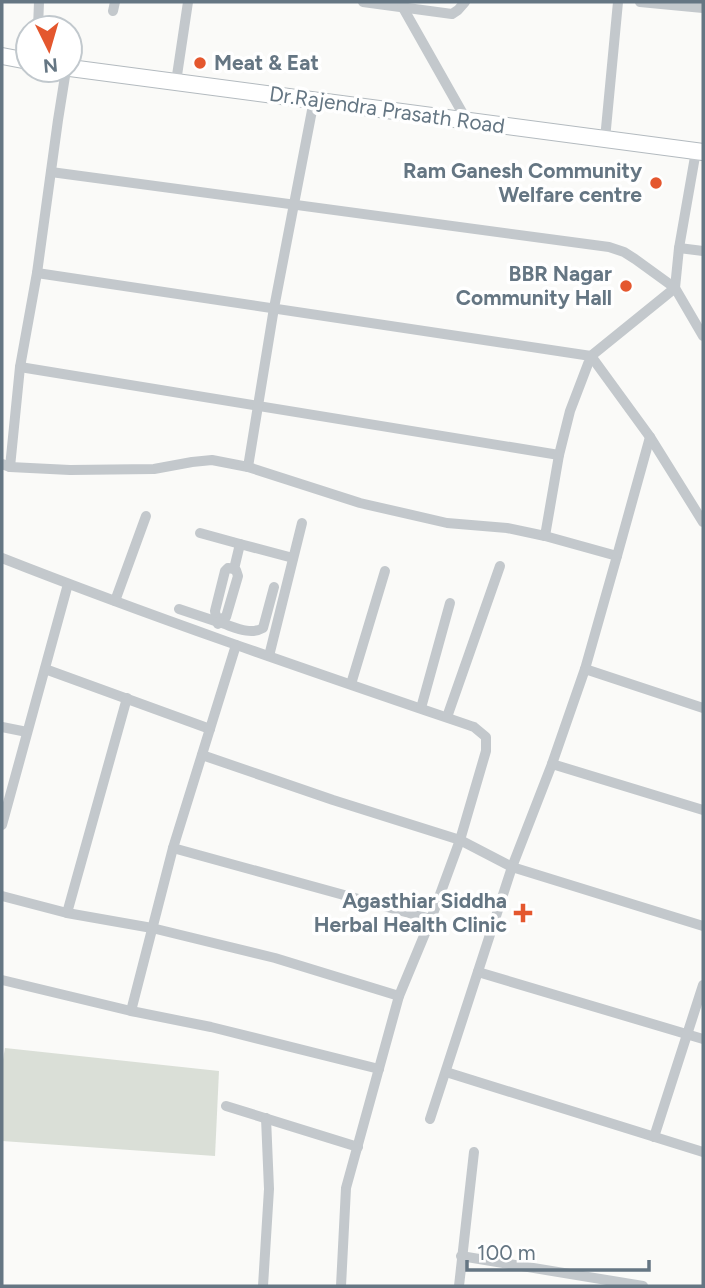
<svg xmlns="http://www.w3.org/2000/svg" width="705" height="1288" viewBox="0 0 705 1288" font-family="Figtree,sans-serif">
<rect width="100%" height="100%" fill="#fafaf8"/>
<polygon fill="#dadfd7" points="5,1048 219,1071 215,1156 2,1141 2,1065"/>
<g fill="none" stroke-linecap="round" stroke-linejoin="round">
<g stroke="#b3babf" stroke-width="18">
<g id="secondary">
<polyline points="2,56 28,61"/>
<polyline points="70,68 703,152"/>
</g>
</g>
<g stroke="#c3c8cc" stroke-width="10">
<polyline points="363,2 452,14 458,10 465,2"/>
<polyline points="640,2 703,8"/>
<polyline points="402,6 467,121"/>
<polyline points="113,11 115,2"/>
<polyline points="38,28 39,2"/>
<polyline points="176,82 188,2"/>
<polyline points="605,139 618,2"/>
<polyline points="696,151 679,248 675,288 591,356 650,437 703,522"/>
<polyline points="51,172 609,247 624,252 635,259 675,288 703,336"/>
<polyline points="679,248 703,251"/>
<polyline points="37,273 591,356 570,411 559,455 545,536"/>
<polyline points="20,367 559,455"/>
<polyline points="2,464 10,467 70,470 154,469 192,462 212,460 248,467 360,503 447,523 507,528 545,536 617,556 585,669 552,764 512,867 430,1119"/>
<polyline points="10,467 20,367 37,273 58,120 66,70"/>
<polyline points="248,467 274,308 314,100"/>
<polyline points="200,533 240,544"/>
<polyline points="617,556 650,437"/>
<path d="M2,558C157,619 316,673 474,727L486,737V751L460,840L431,919L399,996L346,1188L341,1286"/>
<polyline points="115,601 146,516"/>
<polyline points="179,609 218,622 219,619 226,617 238,576 236,570 234,569 240,544 293,558"/>
<polyline points="219,619 216,617 215,611 225,571 228,568 234,569"/>
<path d="M218,624V622C233,626 249,636 263,628L274,587"/>
<polyline points="269,656 302,523"/>
<polyline points="45,669 210,729"/>
<polyline points="585,669 703,708"/>
<polyline points="351,684 385,571"/>
<polyline points="421,708 450,603"/>
<polyline points="447,717 500,566"/>
<polyline points="2,727 27,732"/>
<polyline points="202,755 333,800 460,840 512,867 703,926"/>
<polyline points="552,764 703,810"/>
<polyline points="2,825 68,584"/>
<polyline points="173,848 431,919"/>
<polyline points="2,896 67,913 152,928 275,958 399,996"/>
<polyline points="67,913 127,698"/>
<polyline points="478,972 703,1039"/>
<polyline points="2,980 131,1011 211,1027 379,1069"/>
<polyline points="131,1011 173,848 236,645"/>
<polyline points="446,1072 703,1152"/>
<polyline points="226,1106 358,1147"/>
<polyline points="654,1137 703,985"/>
<polyline points="461,1256 643,1286"/>
<polyline points="263,1286 269,1189 266,1118"/>
<polyline points="459,1286 474,1152"/>
</g>
<use href="#secondary" stroke="#fff" stroke-width="16"/>
</g>
<g fill="#e4572e" stroke="#fff" stroke-width="2.5">
<circle cx="200" cy="63" r="7"/>
<circle cx="656" cy="183" r="7"/>
<circle cx="626" cy="286" r="7"/>
<path d="M519.5 902.5h7v7h7v7h-7v7h-7v-7h-7v-7h7z"/>
</g>
<g text-anchor="middle" stroke-width="7" stroke-linejoin="round" paint-order="stroke">
<g font-size="21" font-weight="bold" fill="#657683" stroke="#fff" text-anchor="end">
<text x="214" y="70" text-anchor="start">Meat &amp; Eat</text>
<text x="642" y="178">Ram Ganesh Community<tspan x="642" dy="24">Welfare centre</tspan></text>
<text x="612" y="281">BBR Nagar<tspan x="612" dy="24">Community Hall</tspan></text>
<text x="507" y="908">Agasthiar Siddha<tspan x="507" dy="24">Herbal Health Clinic</tspan></text>
</g>
<g font-size="21" fill="#657683" stroke="#fff">
<text transform="translate(387 110) rotate(8)" y="7">Dr.Rajendra Prasath Road</text>
</g>
</g>
<rect width="705" height="1288" fill="none" stroke="#657683" stroke-width="7"/>
<g transform="translate(49 49) rotate(175)"><circle r="33" fill="#ffffff" stroke="#c1c8cd" stroke-width="2"/>
<path d="M0-5L12 26L0 18L-12 26Z" fill="#e4572e"/>
<text y="-10" font-size="19" font-weight="bold" text-anchor="middle" fill="#657683">N</text>
</g>
<path d="M467 1260v10h182v-10" fill="none" stroke="#657683" stroke-width="3.5"/>
<text x="477" y="1260" font-size="21" fill="#657683" stroke="#ffffff" stroke-width="5" paint-order="stroke">100 m</text>
</svg>
